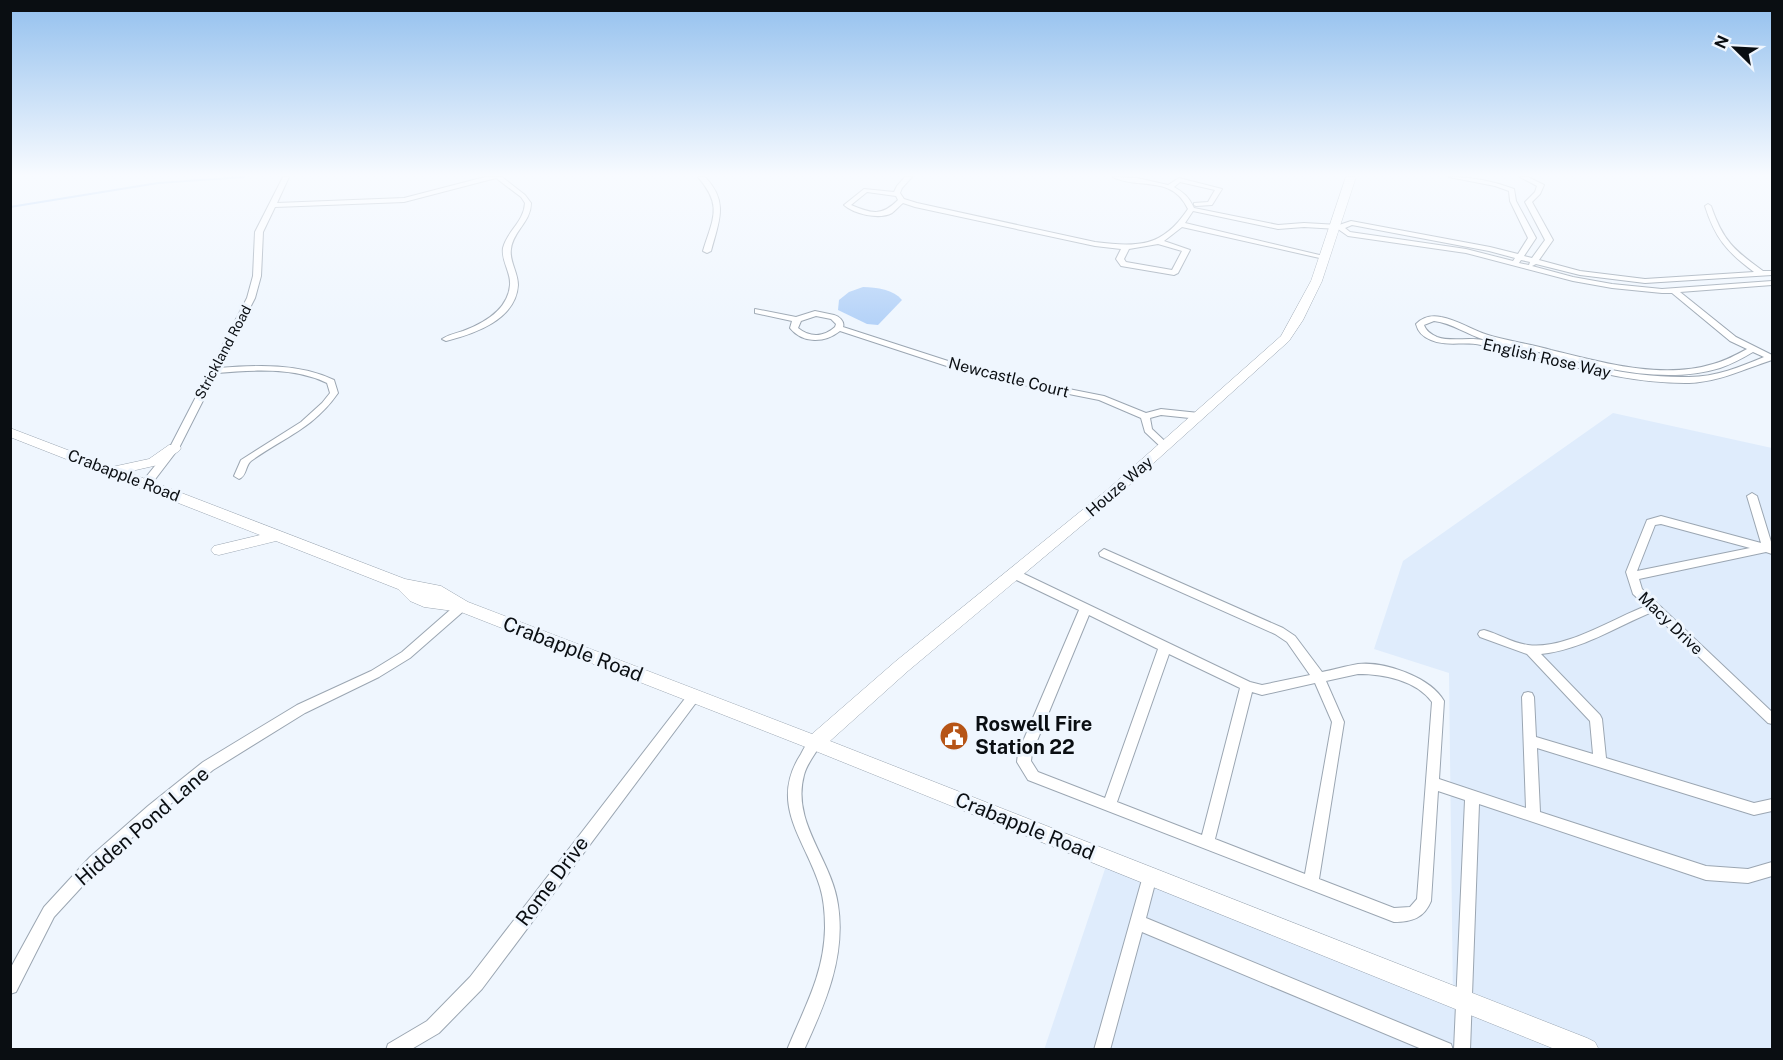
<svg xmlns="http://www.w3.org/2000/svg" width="1783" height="1060" viewBox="0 0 1783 1060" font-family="'Public Sans',sans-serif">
<rect width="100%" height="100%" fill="#eff6fe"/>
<polygon fill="#dfecfc" points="1613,413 1772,448 1772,1049 1044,1050 1106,866 1453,1003 1449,673 1374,649 1403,561"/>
<path fill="#b4d2f8" d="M863,287C877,287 894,290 902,300L878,325L867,324L838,310L839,300L849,292Z"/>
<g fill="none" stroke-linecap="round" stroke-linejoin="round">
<polyline stroke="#b4d2f8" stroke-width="2" points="10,207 158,183 244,177"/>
<g stroke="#9ba6b2" stroke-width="2">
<g id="street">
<path d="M283,177H289L277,203L404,198L485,177H502L525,195L531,203C531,222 513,231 511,249C509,261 518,272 518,285C516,320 474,334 446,341L442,339C448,335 456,333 463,331C484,323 508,310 510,285C511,272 501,261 503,248C507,231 524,222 525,203L521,197L496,178L404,202L275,207L263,232L261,276L255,298L219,368C257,365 299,363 334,380L338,393C313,429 284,437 251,461C245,466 247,476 239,479L234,476L241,460L301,422L322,403L330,393L327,383C294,367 252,370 217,373L179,448L150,486H142L141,484L142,482L170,447L247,298L253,276L255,232Z"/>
<path d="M698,177H705C729,202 719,221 711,251L707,253L703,251C713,218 723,206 698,177Z"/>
<path d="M905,177H912L902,188L900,193L904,199L917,203L1095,242C1138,247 1162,248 1188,209C1172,174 1138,190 1113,177L1137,178L1168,185L1179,178L1222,189L1212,205L1196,206L1194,205V203L1208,202L1215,190L1180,182L1174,187C1183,192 1189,197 1194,208L1278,225L1304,223L1339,225L1351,221L1490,247L1518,254L1528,238L1510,201L1509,191L1495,186L1449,177C1472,177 1493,181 1514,189L1516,201L1536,238L1524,256L1532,258L1545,240L1525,202L1535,192L1537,186L1520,177H1528L1544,185L1540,194L1532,202L1553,240L1539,260L1580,271L1645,279L1754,272C1727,252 1715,238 1705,206L1708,204L1711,206C1723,241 1734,250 1763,271H1772V275L1645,283L1580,275L1536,264L1532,266L1573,277L1612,284L1662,289L1772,281V285L1680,292L1736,337L1772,355V360C1744,369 1719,382 1689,383C1617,384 1550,358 1481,345C1464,341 1447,347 1431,340C1423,337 1418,332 1416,324C1423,317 1431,315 1441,317C1458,320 1472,330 1488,335C1508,341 1530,344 1551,350C1601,362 1661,380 1713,364C1725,361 1736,355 1747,349L1730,341L1672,293H1662L1612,288L1573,281L1466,253L1348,236L1338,229L1304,227L1278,229L1193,211L1185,223L1328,257L1324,259L1182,227L1164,241L1190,250L1178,273L1174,275L1121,266L1116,259L1121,249L1095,246L915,207L903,203C899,206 896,210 892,213C879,220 854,214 844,205L864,189L894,192L897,186ZM867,192L896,196L898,200C882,216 872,214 851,205ZM1352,225L1489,251L1515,258L1513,261L1466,249L1350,232L1345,228ZM1158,244L1182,251L1172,270L1126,262L1124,259L1129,249ZM1521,260L1530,262L1529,265L1519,263ZM1434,321C1452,323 1468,335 1485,340C1506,346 1527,349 1548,354C1603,368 1664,385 1720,368C1732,364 1743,358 1753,352L1764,357C1740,367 1716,377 1689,377C1618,379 1551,354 1482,340C1468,337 1451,342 1437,337C1431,334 1426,331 1424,325Z"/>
<path d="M755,309L796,317L815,311L834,315C839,316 845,322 843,327L979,371L1104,396L1146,413L1161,409L1199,413L1204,416L1199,419L1161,415L1150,418L1152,429L1170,446L1165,449L1162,448L1145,432L1141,418L1099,400L974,375L840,331C825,343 803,344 790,328L792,321L755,313ZM816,316L831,319L836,324L835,327C824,337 810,338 798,328L801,321Z"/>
<path d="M1752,493L1757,496L1772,545V554L1766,552L1639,579L1642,589L1772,712V724L1768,723L1652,612C1616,627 1581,650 1541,654L1600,715L1602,719L1606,758L1754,803L1772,799V811L1754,815L1537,748L1540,812L1706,866L1748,869L1772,862V876L1748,883L1706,880L1479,804L1470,1050H1454L1465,800L1438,791L1431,901C1424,918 1412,922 1394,922L1028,780L1017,762L1018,753L1079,610L1010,577L1008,574L1010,571H1018L1250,682L1262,685L1310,675L1287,642L1275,634L1100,556L1099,553L1104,549L1283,628L1295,636L1322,672C1333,670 1346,666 1358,664C1384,661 1431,677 1444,701L1439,779L1526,808L1522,697L1524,693L1528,692L1532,693L1534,697L1536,737L1593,754L1590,721L1527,654L1480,637L1478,634L1480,631L1484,630C1499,634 1512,643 1528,645C1565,650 1612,619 1646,606L1633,594L1626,572L1647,520L1661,516L1761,543L1747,496ZM1661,524L1750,548L1637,571L1655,525ZM1089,615L1158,649L1105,798L1038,772L1031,761L1032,753ZM1169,654L1240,688L1202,835L1117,802ZM1358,674C1383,674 1416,680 1432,702L1417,899L1410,907L1394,908L1319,879L1344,722L1326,681ZM1315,683L1332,722L1305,874L1215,839L1252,692L1262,695Z"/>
<polygon points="462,602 466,603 468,606 466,609 410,658 379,677 305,713 213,770 158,814 100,867 54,917 16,992 10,994 10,969 44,907 90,857 148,806 203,762 297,705 371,671 402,652 458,603"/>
<polygon points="694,691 698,692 700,696 698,700 482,989 439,1033 410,1050 386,1050 388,1044 427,1021 470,977 690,692"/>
<path d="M815,738L820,739L821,743C816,754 807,763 804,775C791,823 832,859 838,905C846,957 825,1004 804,1050H787C804,1008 824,975 825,928C825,915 824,900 820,887C806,840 768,805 801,754C804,748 808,740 815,738Z"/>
<polygon points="1150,869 1155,871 1157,876 1146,918 1451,1044 1453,1050 1424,1050 1142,932 1110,1050 1094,1050 1143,876 1145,871"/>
</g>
</g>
<g stroke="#9ba6b2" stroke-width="1">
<polygon id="secondary" points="1346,177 1356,177 1322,281 1303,320 1289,341 1117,496 908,671 830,741 1587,1038 1595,1042 1599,1050 1557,1050 808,748 461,612 424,607 410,601 398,589 276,541 219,555 214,554 211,550 214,546 260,535 10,437 10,428 112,467 149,459 169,445 179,445 181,448 179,451 158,465 127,472 405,579 441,586 468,602 812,734 896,661 1107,490 1281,336 1311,281"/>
</g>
<use href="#street" fill="#fff" fill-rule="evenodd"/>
<use href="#secondary" fill="#fff" fill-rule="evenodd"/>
</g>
<linearGradient id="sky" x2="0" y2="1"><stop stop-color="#93c0ee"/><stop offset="0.54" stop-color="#f8fbff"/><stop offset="1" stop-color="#f8fbff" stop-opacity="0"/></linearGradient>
<rect width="1783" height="325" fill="url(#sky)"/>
<defs>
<g id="civic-disc" transform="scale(1.5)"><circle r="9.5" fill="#b65416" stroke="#eff6fe"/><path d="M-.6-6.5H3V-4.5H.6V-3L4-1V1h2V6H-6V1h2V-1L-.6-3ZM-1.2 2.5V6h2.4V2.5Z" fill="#fff"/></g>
</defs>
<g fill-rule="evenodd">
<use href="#civic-disc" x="954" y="736"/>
</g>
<g text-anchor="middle" stroke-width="6" stroke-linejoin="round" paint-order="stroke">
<g font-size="14" fill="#0a0e12" stroke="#eff6fe">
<text transform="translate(223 352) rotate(-62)" y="5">Strickland Road</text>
</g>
<g font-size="16" fill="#0a0e12" stroke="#eff6fe">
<text transform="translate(1547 358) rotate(13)" y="6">English Rose Way</text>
<text transform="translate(1009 377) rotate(14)" y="6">Newcastle Court</text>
<text transform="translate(124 475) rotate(21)" y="6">Crabapple Road</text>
<text transform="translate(1119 486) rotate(-41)" y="6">Houze Way</text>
<text transform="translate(1671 623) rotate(44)" y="6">Macy Drive</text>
</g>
<g font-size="20" fill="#0a0e12" stroke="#eff6fe">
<text transform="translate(573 649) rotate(21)" y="7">Crabapple Road</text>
<text transform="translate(142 826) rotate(-41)" y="7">Hidden Pond Lane</text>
<text transform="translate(1025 826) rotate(22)" y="7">Crabapple Road</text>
<text transform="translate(552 881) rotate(-53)" y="7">Rome Drive</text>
</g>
<g font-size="20" font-weight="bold" fill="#0a0e12" stroke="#eff6fe" text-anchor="start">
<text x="975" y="731">Roswell Fire<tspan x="975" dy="23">Station 22</tspan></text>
</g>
</g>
<rect width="1783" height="1060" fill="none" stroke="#0a0e12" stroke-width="24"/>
<g transform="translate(1735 48) rotate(294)" stroke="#eff6fe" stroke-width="4.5" paint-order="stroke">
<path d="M0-4.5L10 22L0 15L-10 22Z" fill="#0a0e12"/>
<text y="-9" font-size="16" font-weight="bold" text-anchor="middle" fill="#0a0e12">N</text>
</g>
</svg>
